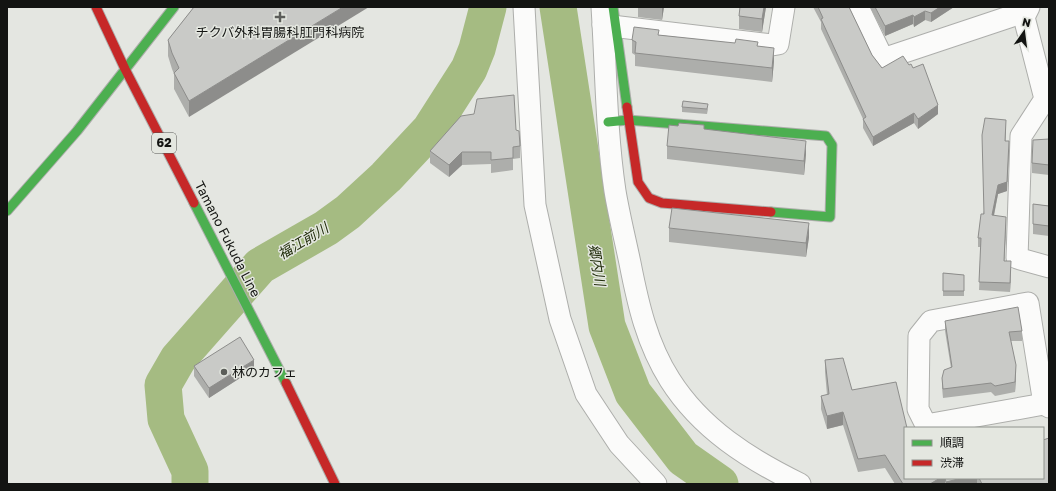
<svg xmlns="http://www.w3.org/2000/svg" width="1056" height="491" viewBox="0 0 1056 491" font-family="'Golos Text','Noto Sans JP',sans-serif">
<rect width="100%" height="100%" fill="#e4e6e1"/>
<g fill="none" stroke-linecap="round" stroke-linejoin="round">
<g stroke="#a5bb82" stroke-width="37">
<polyline points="558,7 607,326 633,393 683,458 720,484"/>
<polyline points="190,484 190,471 166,419 163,385 178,359 260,266 326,228 348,212 386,177 430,130 469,69 477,49 488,7"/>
</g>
<g stroke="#adaeab" stroke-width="23">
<g id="street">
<polyline points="524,7 535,205 560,319 586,394 619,444 656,484"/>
<path d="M602,7C606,68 606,131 615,191C619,215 625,239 630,263C638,304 647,344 670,380C701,429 749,459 800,484"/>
<polyline points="858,7 883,59 1012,16 1024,7"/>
<polyline points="1029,7 1024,17 1045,99 1021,136 1017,258 1049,267"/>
<polyline points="603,25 772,45 778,44 784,7"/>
<polyline points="1044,404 1028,303 931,321 919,336 918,409 926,425 1044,404 1049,407"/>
</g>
</g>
<g stroke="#adaeab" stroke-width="11">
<g id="fast">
<polyline points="613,7 627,107"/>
<polyline points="608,122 628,120 826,136 832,145 830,217 771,212"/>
<polyline points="194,203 286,383"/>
<polyline points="7,211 77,131 174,7"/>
</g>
</g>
<g stroke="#adaeab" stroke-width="11">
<g id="jam">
<polyline points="96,7 125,69 194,203"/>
<polyline points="627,107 638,182 649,198 662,203 771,212"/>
<polyline points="286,383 335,484"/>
</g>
</g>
<use href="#street" stroke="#fbfbfa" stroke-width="21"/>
<use href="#fast" stroke="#4caf50" stroke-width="9"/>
<use href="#jam" stroke="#c62828" stroke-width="9"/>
</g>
<g fill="#adaeab">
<polygon points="194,7 189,117 174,89 174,74 172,69 168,56 168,40"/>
<polygon points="638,7 664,7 662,20 638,17"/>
<polygon points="766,7 762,32 739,29 739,16"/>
<polygon points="813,7 849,7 872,55 882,68 938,114 918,129 914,123 873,146 863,128 863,119 821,29 821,22"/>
<polygon points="870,7 954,7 931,22 925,20 914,27 913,24 885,36"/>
<polygon points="659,35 758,46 774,61 772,82 635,66 635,55 632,53 632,40"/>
<polygon points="682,107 708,109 707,114 682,112"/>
<polygon points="704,129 806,154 804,175 667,159 667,146"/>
<polygon points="1006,129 1005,141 1007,191 998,194 994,216 1006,226 1004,261 1011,270 1010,292 979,290 981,247 978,247 978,238 983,214"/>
<polygon points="516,130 520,146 520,158 513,159 513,170 491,173 491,164 462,165 449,177 430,163 430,151"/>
<polygon points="1049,139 1049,175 1032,173 1032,163"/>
<polygon points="1033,204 1049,206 1049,236 1033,234"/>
<polygon points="669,228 809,237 806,257 669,242"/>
<polygon points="943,273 964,275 964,296 943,296"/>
<polygon points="945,321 1022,331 1022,341 1011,341 1016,374 1015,392 995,396 991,392 943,398 942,387 942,378 951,368 945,331"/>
<polygon points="825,360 852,390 905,478 1043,478 1049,484 895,484 885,468 858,472 843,425 827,429 821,409 821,396 827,395 825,372"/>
<polygon points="194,366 254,369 209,398 194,376"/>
</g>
<g fill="#8d8d8b">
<polygon points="343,7 369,7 189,117 189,101"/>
<polygon points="662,7 664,7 662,20"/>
<polygon points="764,7 766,7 762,32 762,19"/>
<polygon points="940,7 954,7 931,22 931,13"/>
<polygon points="925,11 925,20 914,27 914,17"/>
<polygon points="913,15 913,24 885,36 885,26"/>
<polygon points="774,48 774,61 772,82 772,68"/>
<polygon points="938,105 938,114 918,129 918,119"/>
<polygon points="914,113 914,123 873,146 873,137"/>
<polygon points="1006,120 1006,129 1005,150 1005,141"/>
<polygon points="806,141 806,154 804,175 804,161"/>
<polygon points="1009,150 1007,191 998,194 992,224 992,215 998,185"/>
<polygon points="462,152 462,165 449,177 449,165"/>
<polygon points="1006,217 1006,226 1004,270 1004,261"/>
<polygon points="809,223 809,237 806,257 806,243"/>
<polygon points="1011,261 1011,270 1010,292 1010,283"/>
<polygon points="254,360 254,369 209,398 209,388"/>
<polygon points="1016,365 1016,374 1015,392 1015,382"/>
<polygon points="843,412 843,425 827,429 827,416"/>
<polygon points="940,478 945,478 945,484 930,484"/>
<polygon points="962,478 977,478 977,484 946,484 946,482"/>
</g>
<g fill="#c9cac7" stroke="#8d8d8b">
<polygon points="194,7 343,7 189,101 174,73 179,68 172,53 168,40"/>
<polygon points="740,7 764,7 762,19 739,16"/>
<polygon points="818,7 849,7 872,55 882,68 903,56 909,65 911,64 913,68 923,64 938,105 918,119 914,113 873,137 863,119 866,117 821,19 823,18"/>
<polygon points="875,7 940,7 931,13 925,11 914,17 913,15 885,26"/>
<polygon points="634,27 659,30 658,35 735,43 736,39 758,42 757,46 774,48 772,68 635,53 636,42 632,40"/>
<polygon points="514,95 516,130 519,131 520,146 513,147 513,158 491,160 491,152 462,152 449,165 430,151 461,116 474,114 477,99"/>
<polygon points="683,101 708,104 707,109 682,107"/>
<polygon points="985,118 1006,120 1005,141 1009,141 1007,182 998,185 992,215 1006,217 1004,261 1011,261 1010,283 979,282 981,238 978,238 981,214 984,214 982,135"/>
<polygon points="679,123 704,125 704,129 806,141 804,161 667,146 669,125 678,126"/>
<polygon points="1049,139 1049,165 1032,163 1033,140"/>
<polygon points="1033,204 1049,206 1049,226 1033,224"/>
<polygon points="672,208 809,223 806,243 669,228"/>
<polygon points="943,273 964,275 964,291 943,291"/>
<polygon points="1018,307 1022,331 1009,332 1016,365 1015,382 995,386 991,383 943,389 942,378 944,370 952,367 945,321"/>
<polygon points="240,337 254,360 209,388 194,366"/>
<polygon points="843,358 852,390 896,382 907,428 905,428 905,478 940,478 930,484 903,484 885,455 858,459 843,412 827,416 821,396 829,394 825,360"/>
<polygon points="1049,438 1049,484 982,484 979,478 1043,478 1043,440"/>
<polygon points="945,478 962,478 946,482"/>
</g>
<g fill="#5c5e5a" stroke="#e4e7e0" stroke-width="1.5">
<path d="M278 11h4v4h4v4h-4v4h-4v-4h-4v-4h4z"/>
<circle cx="224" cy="372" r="4"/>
</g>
<g text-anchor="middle" stroke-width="3" stroke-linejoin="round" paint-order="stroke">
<rect fill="#e4e7e0" stroke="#525350" stroke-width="1" x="152" y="133" width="24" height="20" rx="3"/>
<g font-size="12" font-weight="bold" fill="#131412">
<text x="164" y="147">62</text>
</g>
<g font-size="13" fill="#131412" stroke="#e4e7e0">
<text x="280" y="37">チクバ外科胃腸科肛門科病院</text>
<text x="232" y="377" text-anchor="start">林のカフェ</text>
</g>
<g font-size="13" fill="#131412" stroke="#e4e7e0">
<text transform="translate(228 239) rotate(63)" y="5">Tamano Fukuda Line</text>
</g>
<g font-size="14" font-style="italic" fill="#222e0c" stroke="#e4e7e0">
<text transform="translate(303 241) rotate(-31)" y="5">福江前川</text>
<text transform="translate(597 265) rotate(81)" y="5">郷内川</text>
</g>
</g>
<rect width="1056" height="491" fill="none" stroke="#131412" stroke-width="16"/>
<rect x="904" y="427" width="140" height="52" fill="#e4e7e0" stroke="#90938e"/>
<rect x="912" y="440" width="20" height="6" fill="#4caf50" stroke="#90938e"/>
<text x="940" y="447" font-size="12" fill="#131412">順調</text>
<rect x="912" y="460" width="20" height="6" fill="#c62828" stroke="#90938e"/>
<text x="940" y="467" font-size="12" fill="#131412">渋滞</text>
<g transform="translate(1024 32) rotate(14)" stroke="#e4e7e0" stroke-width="3" paint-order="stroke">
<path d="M0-3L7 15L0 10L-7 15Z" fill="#131412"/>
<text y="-6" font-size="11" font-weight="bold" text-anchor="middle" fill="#131412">N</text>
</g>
</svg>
